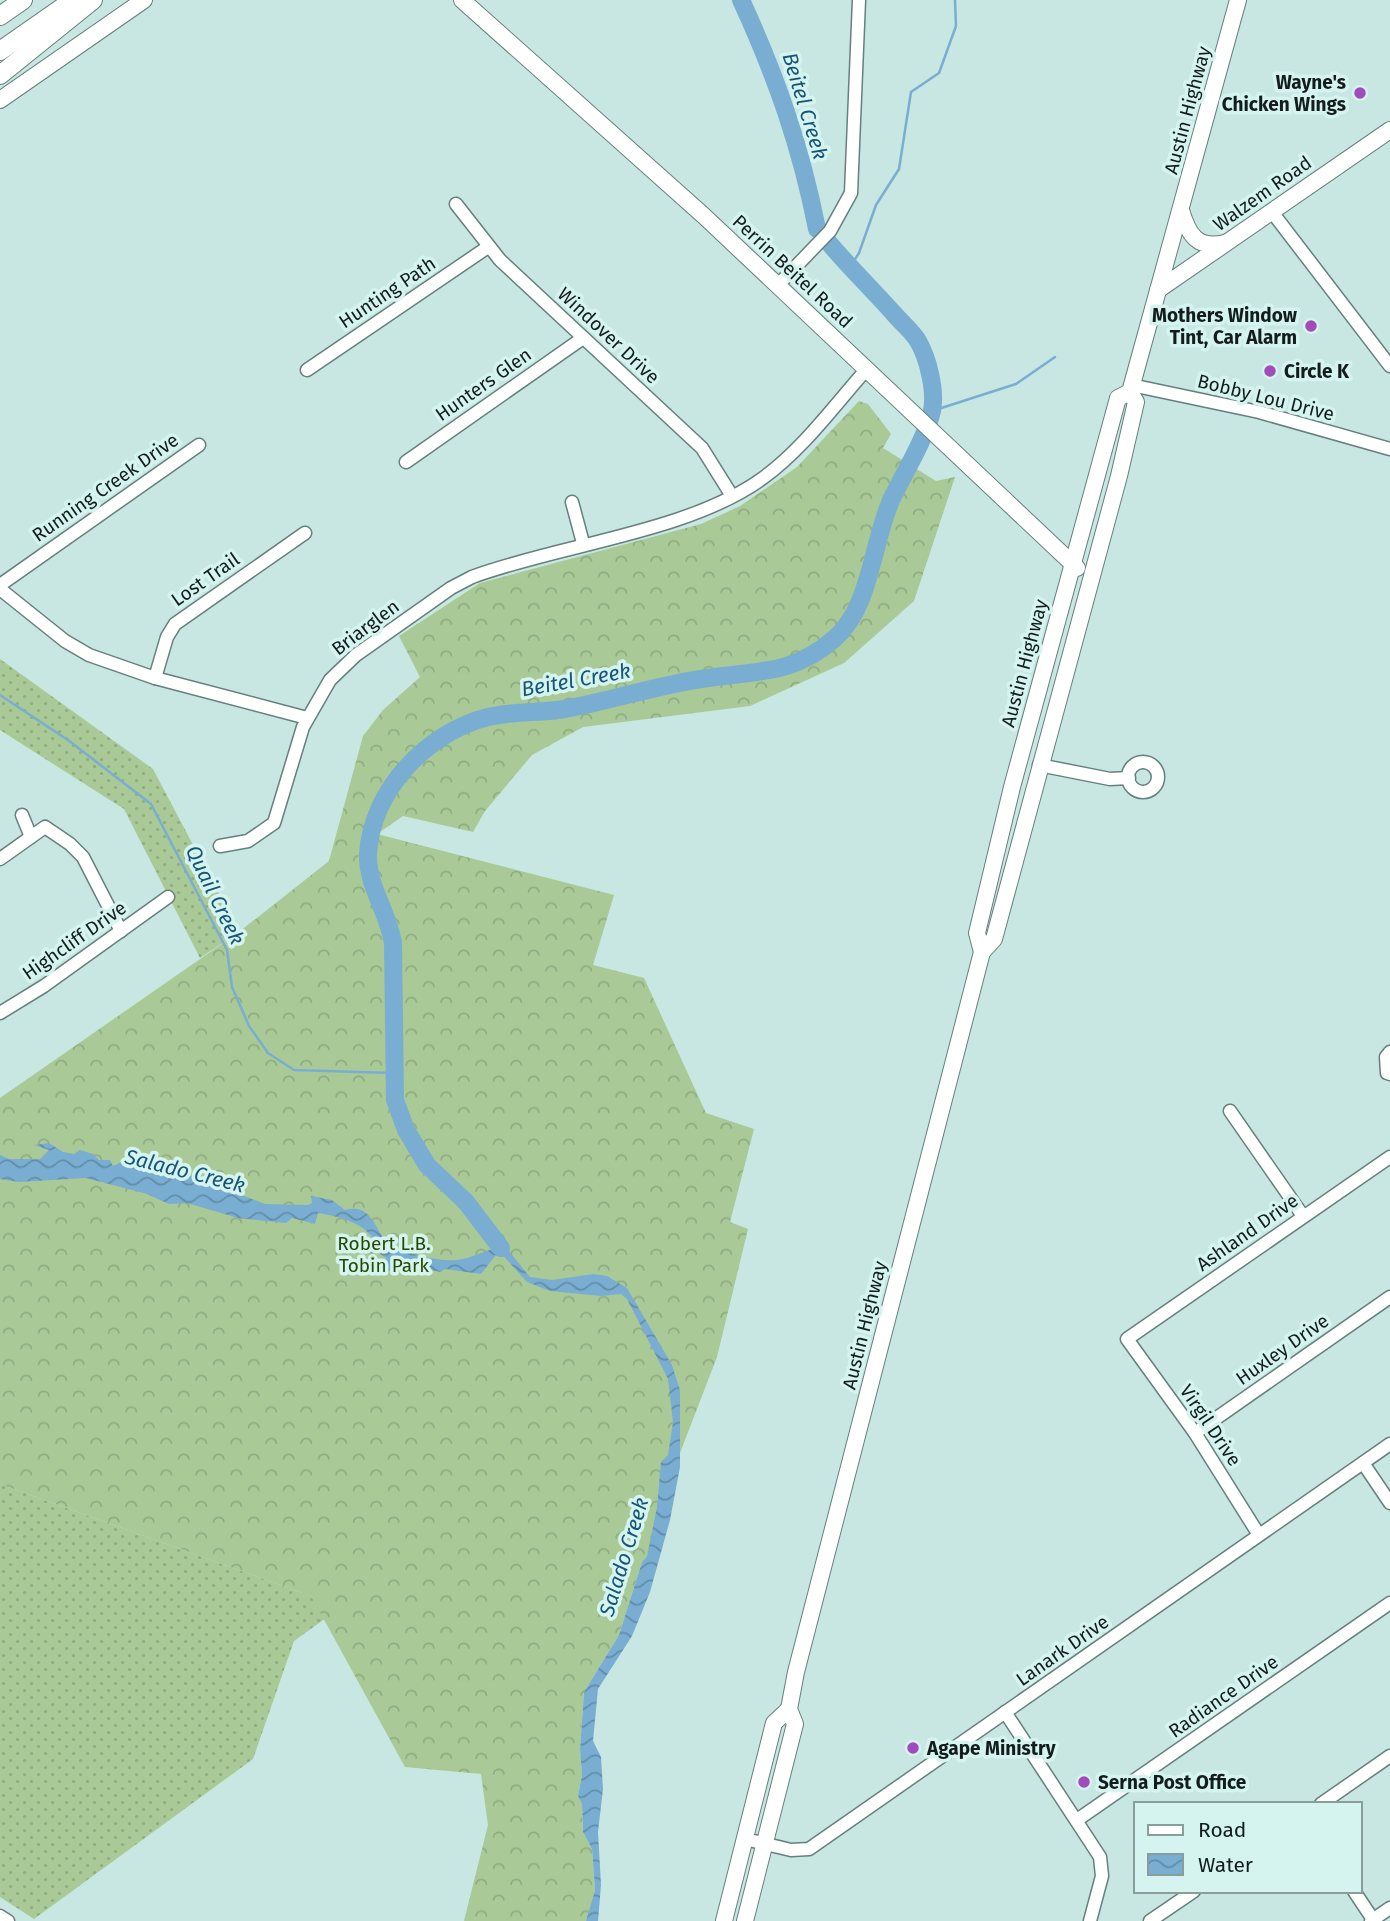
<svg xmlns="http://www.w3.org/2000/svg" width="1390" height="1921" viewBox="0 0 1390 1921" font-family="'Fira Sans',sans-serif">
<defs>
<pattern id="grass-dots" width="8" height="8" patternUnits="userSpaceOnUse" patternTransform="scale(1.75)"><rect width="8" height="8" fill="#a9c997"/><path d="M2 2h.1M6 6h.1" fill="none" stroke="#90ac82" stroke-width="1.8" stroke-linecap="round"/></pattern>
<pattern id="forest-crowns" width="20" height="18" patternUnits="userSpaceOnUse" patternTransform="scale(1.75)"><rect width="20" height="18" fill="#a9c997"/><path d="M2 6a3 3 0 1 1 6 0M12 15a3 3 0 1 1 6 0" fill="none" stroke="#90ac82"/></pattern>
<pattern id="water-waves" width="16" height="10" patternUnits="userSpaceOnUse" patternTransform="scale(1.75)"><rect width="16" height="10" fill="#79aed2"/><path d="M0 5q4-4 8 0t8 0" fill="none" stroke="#628daa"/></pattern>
</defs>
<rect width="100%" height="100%" fill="#c8e6e2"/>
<g fill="url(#grass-dots)">
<polygon points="0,659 153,769 239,932 200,958 124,809 0,730"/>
<polygon points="0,1484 311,1596 326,1618 294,1641 253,1759 34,1919 0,1897"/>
</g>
<polygon fill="url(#forest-crowns)" points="859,401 868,404 891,434 883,448 936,481 955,477 914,601 844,663 750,706 583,727 532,755 485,811 473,832 403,816 377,834 614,895 593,965 644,978 706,1113 754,1129 730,1222 748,1229 717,1357 668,1484 647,1556 642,1562 619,1635 584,1692 580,1749 582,1775 578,1796 582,1803 583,1832 592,1849 595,1890 588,1918 586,1921 464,1921 488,1825 481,1774 405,1767 311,1596 0,1484 0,1098 239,932 329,861 363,736 383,710 420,677 399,636 480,583 701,524 740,506 797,467"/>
<path fill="url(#water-waves)" d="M49,1143L63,1152L74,1154L80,1150L93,1154L99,1160H110L113,1166L130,1158L139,1160L161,1172L192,1176L265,1204L308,1205L312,1203L311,1196L332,1200L345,1210C376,1202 374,1237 393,1246C410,1254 439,1262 457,1260C472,1258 489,1249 504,1245L530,1277L552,1280L593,1274L607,1276L627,1288L672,1365L680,1390V1467L670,1520L650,1592L632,1636L598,1689L593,1741L601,1757L603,1789L598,1832L601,1885L598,1921H586L595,1890L592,1849L583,1832L582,1804L578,1796L582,1775L580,1749L584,1692L619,1635L642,1562L647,1556L657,1507L661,1462L668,1455L673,1422L668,1379L627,1299L621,1294L601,1296L550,1291L527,1282L499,1251L481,1274L445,1269L440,1272L405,1263L388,1271L386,1258C373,1249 380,1246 371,1236C359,1221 336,1216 318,1213L315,1224L292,1218L286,1223L238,1218L187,1203L169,1204L147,1194L86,1178L19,1182L0,1179V1155L9,1159H40L49,1150L34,1145Z"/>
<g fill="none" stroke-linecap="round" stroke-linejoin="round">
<g stroke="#79aed2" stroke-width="2.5">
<polyline points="850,267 859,253 876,205 899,169 911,92 939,73 956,26 955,0"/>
<polyline points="932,411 1016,384 1055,357"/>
<polyline points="0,695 68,740 151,804 227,950 232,987 249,1026 268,1053 294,1070 392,1073"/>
</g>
<g stroke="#79aed2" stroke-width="18">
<path d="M741,0C776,76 801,147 817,229"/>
<path d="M501,1248L466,1202L427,1165L406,1130L395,1100L393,943C388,911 367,886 368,854C372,789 428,732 488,717C513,711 540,713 565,709C609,701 652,687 695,680C749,670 791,678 835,638C872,606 872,539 893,496C905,472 926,437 932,411C936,391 928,358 918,341C913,332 903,324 896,316C874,291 850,268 829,243"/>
</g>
<g stroke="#65807d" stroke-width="15">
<g id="minor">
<polyline points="456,204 500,260 702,448 732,496"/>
<polyline points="1272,212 1390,366"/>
<polyline points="778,285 830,231 851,193 859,0"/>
<polyline points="307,370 488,247"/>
<polyline points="1131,385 1259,412 1390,449"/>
<polyline points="406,462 583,338"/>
<polyline points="572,502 583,543"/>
<polyline points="0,585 199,445"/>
<polyline points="0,589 65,641 89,655 155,678 307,718"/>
<polyline points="155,678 167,637 175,624 305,533"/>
<circle cx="1143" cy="777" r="15"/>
<polyline points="1039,765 1110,779 1129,778"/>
<polyline points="22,815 31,837"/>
<path d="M220,846L248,841L274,823L303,727L330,680L356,655L451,588L472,577C561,544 687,533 763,478C803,449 833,407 866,370"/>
<polyline points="0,859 45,827 70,844 83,857 121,931"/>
<polyline points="0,1013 44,986 168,897"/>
<polyline points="1390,1052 1386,1057 1387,1073 1390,1074"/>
<polyline points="1230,1111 1303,1216"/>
<polyline points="1195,1433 1390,1297"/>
<polyline points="1363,1463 1390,1503"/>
<polyline points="1259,1535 1195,1433 1127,1339 1390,1157"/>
<polyline points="1005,1712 1100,1857 1102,1876 1090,1921"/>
<polyline points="1321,1804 1390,1756"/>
<polyline points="1077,1820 1390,1603"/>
<polyline points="745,1839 791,1850 809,1849 1390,1444"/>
<polyline points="1354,1891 1374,1921"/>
<polyline points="0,1916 8,1921"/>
<polyline points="1150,1921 1194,1891"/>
<polyline points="1371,1921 1390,1908"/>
</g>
</g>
<g stroke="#65807d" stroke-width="18">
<g id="major">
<polyline points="462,0 704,216 1077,568"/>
<polyline points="0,100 144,0"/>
<path d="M1181,210C1188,234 1197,250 1225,243"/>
<polyline points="1158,290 1390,130"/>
<polyline points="982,952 977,933 1012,787 1118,398 1130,392 1238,0"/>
<polyline points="724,1921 774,1723 789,1709"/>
<polyline points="745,1921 795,1724 789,1709 796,1672 982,952 994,939 1119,476 1136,402 1130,392"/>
</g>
</g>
<g stroke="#65807d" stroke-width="20">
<g id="highway">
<polyline points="0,16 23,0"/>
<polyline points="0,51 73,0"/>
<polyline points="0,75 93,0"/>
</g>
</g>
<use href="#minor" stroke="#fff" stroke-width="12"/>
<use href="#major" stroke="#fff" stroke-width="16"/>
<use href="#highway" stroke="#fff" stroke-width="18"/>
</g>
<g fill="#a14cba" stroke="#d5f4ef" stroke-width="2.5">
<circle cx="1360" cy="93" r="7"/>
<circle cx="1311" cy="326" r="7"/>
<circle cx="1270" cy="371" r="7"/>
<circle cx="913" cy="1748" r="7"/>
<circle cx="1084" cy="1782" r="7"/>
</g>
<g text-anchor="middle" stroke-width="7" stroke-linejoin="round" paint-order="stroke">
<g font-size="19" font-weight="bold" fill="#121d1c" stroke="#d5f4ef" text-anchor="start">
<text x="1346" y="89" text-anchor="end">Wayne's<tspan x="1346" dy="22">Chicken Wings</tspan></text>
<text x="1297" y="322" text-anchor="end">Mothers Window<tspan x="1297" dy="22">Tint, Car Alarm</tspan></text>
<text x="1284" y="378">Circle K</text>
<text x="927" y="1755">Agape Ministry</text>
<text x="1098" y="1789">Serna Post Office</text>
</g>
<g font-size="19" fill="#121d1c" stroke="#d5f4ef">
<text transform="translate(1187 110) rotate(-75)" y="7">Austin Highway</text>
<text transform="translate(1262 193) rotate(-35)" y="7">Walzem Road</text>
<text transform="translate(793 271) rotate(43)" y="7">Perrin Beitel Road</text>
<text transform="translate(387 292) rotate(-34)" y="7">Hunting Path</text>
<text transform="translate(609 335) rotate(43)" y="7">Windover Drive</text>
<text transform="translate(483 384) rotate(-35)" y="7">Hunters Glen</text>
<text transform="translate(1266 397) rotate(14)" y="7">Bobby Lou Drive</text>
<text transform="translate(105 487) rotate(-35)" y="7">Running Creek Drive</text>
<text transform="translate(205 579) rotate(-35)" y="7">Lost Trail</text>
<text transform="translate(365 627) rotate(-37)" y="7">Briarglen</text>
<text transform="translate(1024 663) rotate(-75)" y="7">Austin Highway</text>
<text transform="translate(74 940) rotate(-35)" y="7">Highcliff Drive</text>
<text transform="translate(1247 1232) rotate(-35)" y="7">Ashland Drive</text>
<text transform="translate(864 1325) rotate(-76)" y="7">Austin Highway</text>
<text transform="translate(1282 1349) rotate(-35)" y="7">Huxley Drive</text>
<text transform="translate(1211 1425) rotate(56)" y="7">Virgil Drive</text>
<text transform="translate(1062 1650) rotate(-35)" y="7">Lanark Drive</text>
<text transform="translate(1223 1696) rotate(-35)" y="7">Radiance Drive</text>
</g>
<g font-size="19" fill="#254a00" stroke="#d5f4ef">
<text x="384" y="1250">Robert L.B.<tspan x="384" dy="22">Tobin Park</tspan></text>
</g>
<g font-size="21" font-style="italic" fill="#165579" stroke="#d5f4ef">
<text transform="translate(805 106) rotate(73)" y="7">Beitel Creek</text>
<text transform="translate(576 680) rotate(-10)" y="7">Beitel Creek</text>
<text transform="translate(215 895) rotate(64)" y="7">Quail Creek</text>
<text transform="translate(185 1171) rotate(14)" y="7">Salado Creek</text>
<text transform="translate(624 1557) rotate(-73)" y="7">Salado Creek</text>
</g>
</g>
<rect x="1134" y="1802" width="228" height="91" fill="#d5f4ef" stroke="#879e9b" stroke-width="2"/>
<rect x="1148" y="1825" width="35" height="10" fill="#ffffff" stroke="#879e9b" stroke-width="2"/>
<text x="1198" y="1837" font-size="21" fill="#121d1c">Road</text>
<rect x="1148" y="1854" width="35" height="21" fill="url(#water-waves)" stroke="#879e9b" stroke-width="2"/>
<text x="1198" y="1872" font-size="21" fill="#121d1c">Water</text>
</svg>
